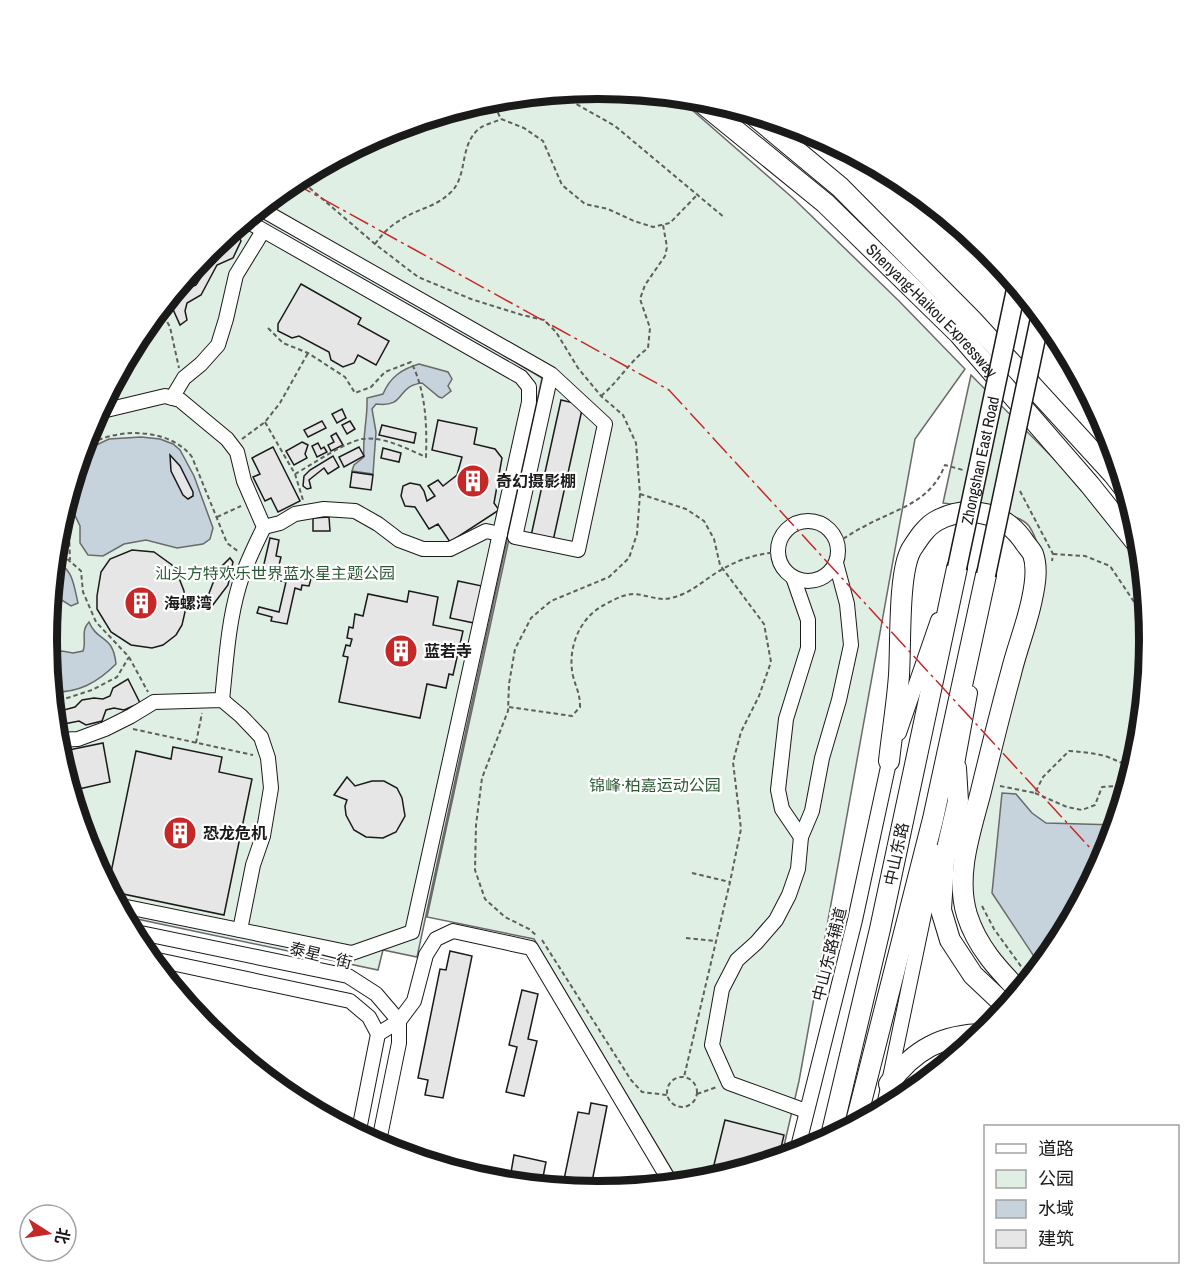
<svg xmlns="http://www.w3.org/2000/svg" width="1197" height="1281" viewBox="0 0 1197 1281" font-family="'Archivo Narrow','Noto Sans SC',sans-serif">
<rect width="100%" height="100%" fill="#fff"/>
<g fill="#e0efe3" stroke="#6a6a6a" stroke-width="1.5">
<polygon points="599,89 676,96 794,199 899,301 965,369 915,439 799,1081 781,1159 706,1182 680,1184 534,939 427,917 544,378 503,355 542,378 417,957 383,950 378,970 123,916 88,851 57,748 47,640 57,532 89,429 140,334 208,250 292,181 388,130 491,99"/>
<path d="M971,375L1063,468L1143,565L1150,641L1140,749L1108,852L1057,947L1025,987L983,936L969,889L974,848L1045,576C1041,559 1039,541 1029,526C1018,511 963,506 943,503Z"/>
<path d="M961,1050H966L901,1102C911,1075 934,1059 961,1050Z"/>
</g>
<g fill="#c6d2dc" stroke="#6a6a6a" stroke-width="1.5">
<path d="M419,364L448,372L452,379L448,386L451,391L442,398L439,397L422,383C395,386 407,408 376,404L372,409L376,432L373,474L352,471L354,465L364,457C362,437 368,418 367,398L383,394C390,377 402,369 419,364Z"/>
<polygon points="141,437 160,439 173,444 180,450 194,476 213,528 210,539 203,544 177,548 146,540 124,544 103,556 88,555 80,543 80,526 71,507 67,502 82,449 88,449 109,439"/>
<path d="M54,562C73,566 74,587 78,603L71,606L54,595L51,596Z"/>
<path d="M89,622C98,643 113,634 116,664C97,683 78,693 52,692L48,658L62,651L73,653L83,651C87,641 80,631 89,622Z"/>
<polygon points="1002,793 1016,794 1032,813 1046,823 1117,825 1108,852 1057,947 1041,967 992,893"/>
</g>
<g fill="#e6e6e6" stroke="#1a1a1a" stroke-width="1.5">
<polygon points="235,229 241,241 233,258 217,265 201,295 187,303 185,311 187,320 180,325 172,307 181,292 196,285 202,276 194,269 196,266 205,254 210,256 216,254 225,242 223,238"/>
<polygon points="301,284 361,318 358,324 389,341 376,365 358,355 354,363 343,367 331,360 329,352 299,336 292,338 278,331 278,324"/>
<polygon points="561,400 583,405 553,541 531,536"/>
<polygon points="342,409 346,418 337,423 332,414"/>
<polygon points="438,420 477,428 474,444 495,449 502,458 494,503 499,510 450,542 438,524 429,529 415,507 405,506 401,496 403,486 410,483 420,485 424,491 427,501 435,496 428,486 438,480 443,486 457,475 462,457 432,450"/>
<polygon points="322,421 326,428 308,437 304,430"/>
<polygon points="350,421 355,429 347,434 342,425"/>
<polygon points="382,425 416,433 414,443 379,435"/>
<polygon points="336,433 343,445 331,451 328,445 334,442 331,436"/>
<polygon points="302,442 308,445 305,454 307,458 294,465 286,451"/>
<polygon points="318,443 321,449 324,447 327,452 317,457 312,446"/>
<polygon points="273,447 300,501 278,512 271,498 265,501 253,477 260,474 252,458"/>
<polygon points="359,447 364,456 344,467 339,457"/>
<polygon points="383,448 401,453 399,462 381,458"/>
<polygon points="170,455 180,466 193,492 193,496 188,499 183,495 171,471"/>
<polygon points="333,456 339,467 328,474 324,468 309,480 311,488 307,489 303,486 304,476 310,470"/>
<polygon points="352,472 373,475 371,490 350,487"/>
<polygon points="329,517 330,531 313,531 313,518"/>
<polygon points="270,538 279,540 276,556 281,557 278,569 285,570 284,575 292,577 293,570 312,575 309,586 302,585 301,590 295,588 287,624 271,621 272,617 257,613 259,607 279,612 286,582 261,577"/>
<polygon points="132,550 154,552 172,565 179,578 184,591 185,612 182,625 176,635 163,645 152,648 131,645 111,632 97,609 97,596 101,572 110,559"/>
<polygon points="230,558 233,562 228,585 209,610 206,609 208,596 218,570"/>
<polygon points="458,581 482,586 474,623 450,618"/>
<polygon points="409,591 438,597 433,625 463,631 453,675 449,674 446,688 427,684 420,718 339,702 348,657 343,656 346,645 350,646 352,639 347,638 349,627 353,628 355,614 363,616 368,594 407,602"/>
<polygon points="128,679 140,703 124,710 114,708 106,710 102,721 86,725 79,721 64,724 59,731 55,731 53,705 59,706 64,710 75,707 82,700 94,698 103,699 110,696 113,688"/>
<polygon points="103,743 110,782 70,791 59,752"/>
<polygon points="173,747 222,757 219,772 252,779 224,915 109,891 108,887 136,751 171,759"/>
<polygon points="347,777 355,786 372,781 384,781 397,788 402,798 405,816 396,832 383,838 366,837 354,830 346,815 345,806 347,800 334,795"/>
<polygon points="450,951 472,956 443,1098 425,1095 428,1080 418,1078 440,969 446,970"/>
<polygon points="522,990 538,994 528,1039 537,1041 524,1096 506,1092 517,1047 509,1045"/>
<polygon points="591,1103 607,1106 590,1192 562,1189 578,1112 589,1114"/>
<polygon points="725,1120 784,1135 778,1160 710,1181"/>
<polygon points="398,1151 412,1154 411,1158 398,1154"/>
<polygon points="514,1155 546,1162 541,1187 509,1184"/>
</g>
<g fill="none" stroke-linecap="round" stroke-linejoin="round">
<g stroke="#1a1a1a" stroke-width="16">
<g id="minor">
<polyline points="259,208 551,374 605,424 578,550 515,537 551,374"/>
<polyline points="172,398 184,378 201,364 218,345 226,319 236,275 263,231"/>
<path d="M98,412L165,396L180,400L227,439L237,452L244,481L264,527C255,546 245,565 239,586C228,623 226,663 222,700"/>
<circle cx="808" cy="551" r="30"/>
<polyline points="264,527 280,523 295,514 324,509 355,511 378,524 399,540 423,549 450,549 486,531 500,534"/>
<polyline points="793,577 808,620 808,648 786,719 778,790 782,809 801,837"/>
<polyline points="899,733 938,620"/>
<polyline points="56,740 78,739 105,729 131,716 154,702 222,700 241,716 261,737 268,758 271,788 263,836 253,865 240,930"/>
<polyline points="955,775 970,693"/>
<polyline points="117,905 352,953 412,932 529,402 529,387 521,377 245,220"/>
<polyline points="131,931 348,976 376,994 399,1021 399,1043 378,1146"/>
<polyline points="148,958 350,1001 369,1017 378,1034 358,1135"/>
<polyline points="378,1034 399,1021 414,1001 426,955 436,939 453,931 531,948 672,1185"/>
<polyline points="806,1111 729,1083 712,1045 722,989 737,960 756,943 776,920 789,895 798,869 801,837 812,811 822,758 839,700 851,645 847,604 836,563"/>
<polyline points="883,1111 937,852"/>
<polyline points="796,1155 855,920 891,753"/>
</g>
</g>
<g stroke="#1a1a1a" stroke-width="22">
<g id="highway">
<path id="s1" d="M696,98L825,203L959,334L1090,485L1142,550"/>
<polyline points="751,113 840,187 972,320 1113,474 1128,493"/>
<path d="M889,761C892,733 897,704 899,675C901,645 898,574 911,550C918,539 926,526 938,520C970,504 1006,513 1025,543C1027,546 1031,550 1033,554C1038,568 1035,585 1032,599C1027,624 1017,648 1011,673C1000,713 990,754 980,795C970,833 955,876 967,915C977,947 998,969 1020,992"/>
<polyline points="956,768 958,801 944,862 941,910 950,940 973,975 1008,1008"/>
<path d="M889,1084C913,1050 943,1034 985,1034"/>
<polyline points="855,1126 933,819 986,575"/>
<polyline points="830,1140 880,929 957,568"/>
</g>
</g>
<g stroke="#5f5f5f" stroke-width="2" stroke-dasharray="4.5 3" stroke-linecap="butt">
<polyline points="557,93 615,126 725,218"/>
<polyline points="491,99 501,119 524,128 543,141 562,185 585,204 608,209 634,221 653,227 670,223 698,194"/>
<polyline points="298,178 375,244 418,277 471,299 522,315 544,320 556,332 578,368 601,396 623,415 636,443 640,494 637,534 629,558 609,577 551,601 531,618 515,649 509,684 508,711 482,778 476,825 475,870 485,899 505,917 529,929 537,936"/>
<path d="M375,244C382,234 391,225 402,219C417,209 436,207 450,193C469,176 458,145 480,128C486,124 495,122 501,119"/>
<polyline points="160,309 170,327 179,368"/>
<path d="M268,328L283,343L308,353L345,377L355,393L371,387L385,372L411,362C426,391 427,425 426,457C407,449 384,436 362,439C345,442 311,465 295,474"/>
<path d="M601,396C619,381 630,361 648,348L650,328L640,299L645,285L665,256L667,247L663,225"/>
<polyline points="265,422 295,474 303,500"/>
<polyline points="242,439 265,422 280,403 308,353"/>
<path d="M84,444C94,443 101,438 111,436C138,429 175,434 192,457L227,543L239,552"/>
<polyline points="1020,491 1053,554 1052,561"/>
<polyline points="640,494 686,509 704,521 714,539 720,565 764,624 771,662 759,696 741,732 733,762 741,829 730,882 684,1077"/>
<polyline points="63,513 69,533 70,560"/>
<polyline points="217,517 241,506"/>
<path d="M837,543C846,537 855,531 865,526C898,508 930,503 945,465L963,470"/>
<polyline points="56,549 81,571 83,592 96,622 129,657 148,692"/>
<polyline points="1053,554 1085,556 1110,566 1149,624"/>
<polyline points="52,697 61,700 92,690 117,677 129,657"/>
<path d="M509,707L572,716L580,707C580,693 576,688 573,676C567,649 579,618 604,605C613,600 624,594 634,594C656,596 659,604 683,594C697,588 708,577 721,570C739,559 757,554 778,552"/>
<polyline points="133,729 253,755"/>
<polyline points="196,743 202,713"/>
<path d="M1000,786L1035,793L1043,777L1069,751C1082,752 1095,753 1108,757C1119,761 1122,765 1135,765"/>
<polyline points="1035,793 1067,807 1082,810 1095,805 1102,787 1117,786 1134,766"/>
<polyline points="692,873 730,882"/>
<polyline points="982,906 994,929 1028,976"/>
<polyline points="686,938 716,941"/>
<polyline points="542,940 631,1080 642,1092 667,1095"/>
<circle cx="682" cy="1092" r="15"/>
<polyline points="697,1094 717,1087"/>
</g>
<use href="#minor" stroke="#fff" stroke-width="14"/>
<use href="#highway" stroke="#fff" stroke-width="20"/>
<g stroke="#1a1a1a" stroke-width="21" stroke-linecap="butt">
<g id="major-bridge">
<path id="s2" d="M957,568L1017,285"/>
<polyline points="986,575 1041,314"/>
</g>
</g>
<use href="#major-bridge" stroke="#fff" stroke-width="18"/>
<polyline stroke="#c62828" stroke-width="1.5" stroke-dasharray="21 4.5 3 4.5" stroke-linecap="butt" points="292,182 669,390 1103,862"/>
</g>
<defs>
<g id="building-disc" transform="scale(1.725)"><circle r="9.5" fill="#c62828" stroke="#fff"/><path d="M-4-6H4V6H1V3H-1V6H-4ZM-2.5-4.3h1.7v1.8h-1.7ZM.8-4.3h1.7v1.8H.8ZM-2.5-1h1.7V.8h-1.7ZM.8-1h1.7V.8H.8Z" fill="#fff"/></g>
</defs>
<g fill-rule="evenodd">
<use href="#building-disc" x="473" y="481"/>
<use href="#building-disc" x="141" y="603"/>
<use href="#building-disc" x="401" y="651"/>
<use href="#building-disc" x="180" y="833"/>
</g>
<g text-anchor="middle" stroke-width="4.5" stroke-linejoin="round" paint-order="stroke">
<g font-size="16" fill="#1a1a1a" stroke="#fff">
<text dy="6" stroke="none"><textPath href="#s1" startOffset="318">Shenyang-Haikou Expressway</textPath></text>
<text dy="6" stroke="none"><textPath href="#s2" startOffset="110">Zhongshan East Road</textPath></text>
<text transform="translate(896 854) rotate(-78)" y="6">中山东路</text>
<text transform="translate(829 954) rotate(-76)" y="6">中山东路辅道</text>
<text transform="translate(321 955) rotate(14)" y="6">泰星一街</text>
</g>
<g font-size="16" font-weight="bold" fill="#1a1a1a" stroke="#fff" text-anchor="start">
<text x="496" y="487">奇幻摄影棚</text>
<text x="164" y="609">海螺湾</text>
<text x="424" y="657">蓝若寺</text>
<text x="203" y="839">恐龙危机</text>
</g>
<g font-size="16" fill="#2b5a34" stroke="#fff">
<text x="275" y="579">汕头方特欢乐世界蓝水星主题公园</text>
<text x="655" y="791">锦峰·柏嘉运动公园</text>
</g>
</g>
<path d="M0 0H1197V1281H0ZM57 640a541 541 0 1 1 1082 0a541 541 0 1 1-1082 0Z" fill="#fff" fill-rule="evenodd"/>
<path fill="none" stroke="#1a1a1a" stroke-width="8" d="M57 640a541 541 0 1 1 1082 0a541 541 0 1 1-1082 0Z"/>
<rect x="984" y="1125" width="195" height="138" fill="#ffffff" stroke="#a3a3a3" stroke-width="1.5"/>
<rect x="996" y="1144" width="30" height="9" fill="#ffffff" stroke="#a3a3a3" stroke-width="1.5"/>
<text x="1038" y="1155" font-size="18" fill="#1a1a1a">道路</text>
<rect x="996" y="1170" width="30" height="18" fill="#e0efe3" stroke="#a3a3a3" stroke-width="1.5"/>
<text x="1038" y="1185" font-size="18" fill="#1a1a1a">公园</text>
<rect x="996" y="1200" width="30" height="18" fill="#c6d2dc" stroke="#a3a3a3" stroke-width="1.5"/>
<text x="1038" y="1215" font-size="18" fill="#1a1a1a">水域</text>
<rect x="996" y="1230" width="30" height="18" fill="#e6e6e6" stroke="#a3a3a3" stroke-width="1.5"/>
<text x="1038" y="1245" font-size="18" fill="#1a1a1a">建筑</text>
<g transform="translate(48 1233) rotate(102)"><circle r="28" fill="#ffffff" stroke="#a3a3a3" stroke-width="1.5"/>
<path d="M0-4.5L10 22L0 15L-10 22Z" fill="#c62828"/>
<text y="-9" font-size="16" font-weight="bold" text-anchor="middle" fill="#1a1a1a">北</text>
</g>
</svg>
